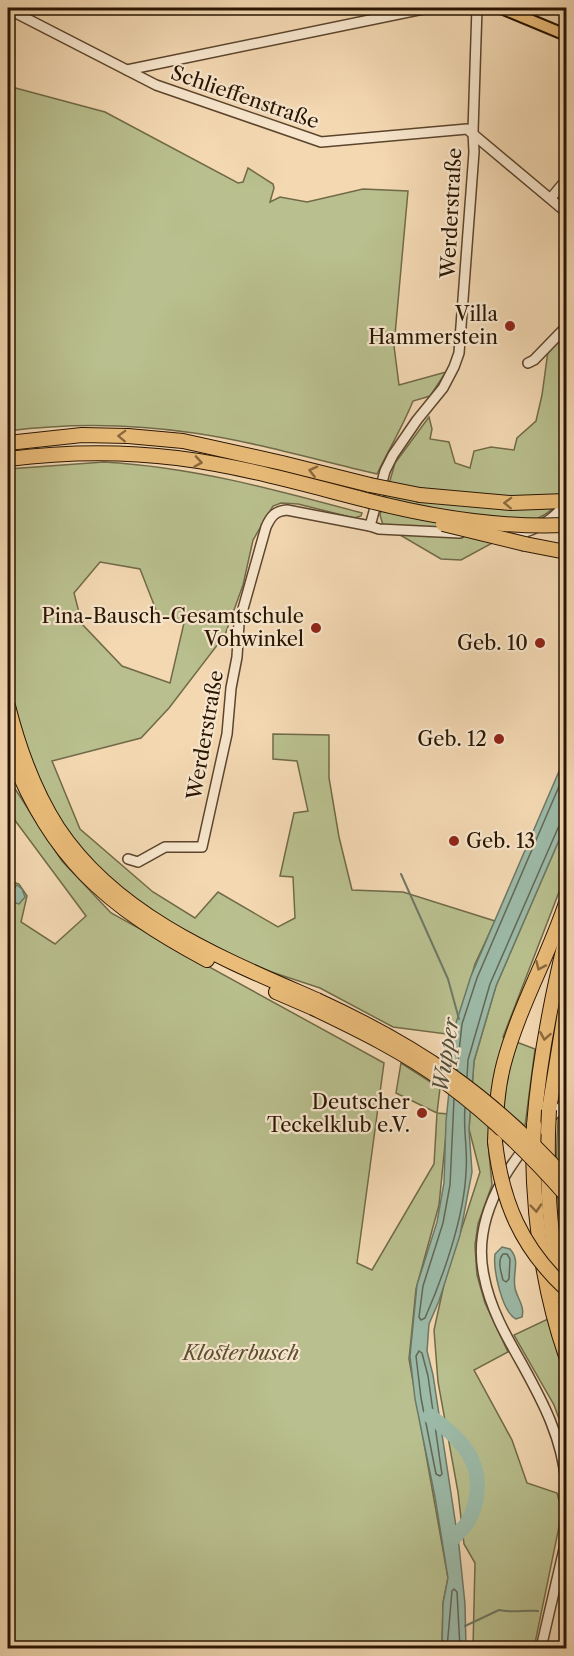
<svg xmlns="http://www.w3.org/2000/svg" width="574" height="1656" viewBox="0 0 574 1656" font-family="'Libre Caslon Text',serif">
<rect width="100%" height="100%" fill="#f3d8b2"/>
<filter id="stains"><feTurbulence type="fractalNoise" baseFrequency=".00333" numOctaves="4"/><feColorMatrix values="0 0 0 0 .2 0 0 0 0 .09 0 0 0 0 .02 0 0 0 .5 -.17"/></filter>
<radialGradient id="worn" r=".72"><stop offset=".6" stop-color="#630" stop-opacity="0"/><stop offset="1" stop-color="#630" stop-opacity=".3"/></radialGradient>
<g fill="#b9bf8e" stroke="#716a48" stroke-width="1.5" fill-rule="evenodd">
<path d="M8,86L105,112L238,183L243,182L248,168L273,184L274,188L270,202L280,197L307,202L363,189L408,191L394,346L399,385L446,372L430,396L413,401C403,426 389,449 377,474C316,460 256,442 194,433C133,424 69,423 8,431Z"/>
<polygon points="566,331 566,477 561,503 544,515 461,560 441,559 383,525 380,515 395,463 429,417 432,429 430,439 449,442 455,463 470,468 474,451 491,447 514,450 517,438 536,421 542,395 548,351"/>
<path d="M104,462C193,467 277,490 362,513L361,516L354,518L298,504L281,503L273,506L253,540L243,585L225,635L169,708L141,738L52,761L80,829L153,892L195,918L218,892L278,927L295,918L293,877L280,876L294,813L308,811L297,761L273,759V734L329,735V778L339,837L352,890L403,892L495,921L475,964L454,1035L393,1027L320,988L253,966L168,921L105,877L61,825L33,767L17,728L8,644V469ZM100,562L140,569L158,615L184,623L170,683L122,666L82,624L74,593Z"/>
<polygon points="8,778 62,861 111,913 384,1063 357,1263 372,1270 434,1164 437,1113 396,1093 401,1063 440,1088 437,1113 448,1114 439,1205 416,1289 409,1359 448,1578 443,1603 442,1648 8,1648 8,880 19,884 27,896 21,922 55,944 86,916 8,811"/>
<polygon points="566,824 566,874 503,1037 535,1049 525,1126 492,1098 488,1142 492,1185 478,1224 475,1245 476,1262 477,1275 485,1303 508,1352 474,1370 512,1440 527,1483 557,1493 561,1507 559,1527 534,1648 473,1648 475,1563 464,1544 458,1492 438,1382 434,1330 445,1280 480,1172 469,1129 474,1061 496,986"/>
<path d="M566,1063V1266C554,1206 553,1123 566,1063Z"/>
<polygon points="550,1318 566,1369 566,1438 554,1405 514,1335"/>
</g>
<g fill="#9cbaa8" stroke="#6e7865" stroke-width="1.5">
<polygon points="566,755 566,824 496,986 474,1061 469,1129 472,1172 460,1235 439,1301 429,1324 427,1351 433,1375 459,1546 465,1604 466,1648 442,1648 443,1603 448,1578 435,1497 415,1399 410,1356 417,1285 437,1222 444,1183 446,1121 456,1023 471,976"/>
<polygon points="17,885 22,889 25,897 19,904 8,901 8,894"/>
<path d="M502,1247L510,1249C521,1261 512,1273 515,1288C517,1298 525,1306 522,1317L516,1319C502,1312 493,1270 495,1254Z"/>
</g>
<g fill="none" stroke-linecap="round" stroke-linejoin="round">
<g stroke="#626754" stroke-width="1.5">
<polyline points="457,1070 462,1024 477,978 566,770"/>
<polyline points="467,1077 468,1060 490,984 558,828 561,824 566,824"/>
<path d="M454,1099L450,1185L443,1223L423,1286L419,1317L421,1320L425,1318C443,1277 464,1218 466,1172C468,1151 463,1129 465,1108"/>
<path d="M503,1254H507L510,1259L509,1279L506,1282L503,1280C501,1272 497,1261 503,1254Z"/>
<polygon points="419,1351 422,1353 428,1376 441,1468 442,1474 440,1476 436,1474 421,1398 416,1356"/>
<polyline points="447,1648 452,1591 454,1589 457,1592 460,1648"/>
</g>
<g stroke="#6e7865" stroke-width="2">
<polyline points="401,874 448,979 459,1019"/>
<polyline points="561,1613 566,1614"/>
<path d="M465,1626L499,1610C511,1613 524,1610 538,1611"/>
</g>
<path stroke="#9cbaa8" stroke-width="15" d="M430,1416C456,1435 481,1457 477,1492C476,1503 473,1514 467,1523C462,1530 456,1535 451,1541"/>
<g stroke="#5c452d" stroke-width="12">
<g id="minor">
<polyline points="8,9 156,85 321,142 467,129 566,212"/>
<polyline points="127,70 428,8"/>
<polyline points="551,198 566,180"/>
<polyline points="528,363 534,360 566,327"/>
<polyline points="370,526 379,529 460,533"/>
<path d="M506,535C528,536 555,520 566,502"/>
<path d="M128,859L138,862L165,847H202L227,734L231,688L237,657L239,623L266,527C271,516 275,511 287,510L370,526L385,471L393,455L417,420L443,388L454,367L459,353L474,152L473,131L477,8"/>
<path d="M566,1102C521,1146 469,1208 484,1276C490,1308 506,1336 522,1364C543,1402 562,1438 566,1483"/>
<polyline points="541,1648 564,1549 566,1525"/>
</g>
</g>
<g stroke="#291401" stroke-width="14">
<polyline id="major" points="501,8 566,35"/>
</g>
<g stroke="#291401" stroke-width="16">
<g id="highway">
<polyline points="8,443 82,435 128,436 183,441 282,463 370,485"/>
<path d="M8,459C63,452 121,451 177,458C241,466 303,484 366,500"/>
<polyline points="420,495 511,503 566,501"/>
<polyline points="525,544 566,552"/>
<path d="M8,706C19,749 34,791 58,828C117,917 223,959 317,1000"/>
<path d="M8,746C48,856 106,906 207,960"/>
<polyline points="276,992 313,1008"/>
<polyline points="549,1110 566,1006"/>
<path d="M534,1125C539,1061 551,1000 566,938"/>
<path d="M548,1132C547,1191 550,1250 566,1308"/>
<path d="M495,1142C496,1115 497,1089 504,1063C519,1007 548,957 566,903"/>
<path d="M533,1152C534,1221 543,1290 566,1356"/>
</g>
</g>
<use href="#minor" stroke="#f7e6cd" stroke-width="9"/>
<use href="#major" stroke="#eabc79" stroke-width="10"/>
<use href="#highway" stroke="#eabc79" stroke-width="14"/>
<g stroke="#291401" stroke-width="16" stroke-linecap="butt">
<g id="highway-bridge">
<polyline points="370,485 420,495"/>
<path d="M366,500C431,517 499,528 566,525"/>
<polyline points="443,524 525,544"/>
<path d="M317,1000C419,1047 490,1095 566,1179"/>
<path d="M313,1008C359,1030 404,1052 445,1082C490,1115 529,1153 566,1195"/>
<polyline points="548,1132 549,1110"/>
<path d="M495,1142C502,1202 521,1247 566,1289"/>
<polyline points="533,1150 534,1125"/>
</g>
</g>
<use href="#highway-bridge" stroke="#eabc79" stroke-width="14"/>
</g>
<defs><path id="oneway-chevron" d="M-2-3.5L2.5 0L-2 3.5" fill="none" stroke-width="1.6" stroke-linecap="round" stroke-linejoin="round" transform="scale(1.5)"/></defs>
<g stroke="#8a683d">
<use href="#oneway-chevron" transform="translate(122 436) rotate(-178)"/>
<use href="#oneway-chevron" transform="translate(198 462) rotate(9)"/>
<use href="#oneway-chevron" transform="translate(313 471) rotate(-166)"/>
<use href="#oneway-chevron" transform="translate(508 503) rotate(-178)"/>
<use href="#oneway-chevron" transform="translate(540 966) rotate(114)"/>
<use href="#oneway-chevron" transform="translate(545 1036) rotate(100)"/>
<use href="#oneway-chevron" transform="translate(536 1208) rotate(85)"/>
</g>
<g fill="#8f2418" stroke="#f7e6cd" stroke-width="2">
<circle cx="510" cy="326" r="6"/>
<circle cx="316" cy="628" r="6"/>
<circle cx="540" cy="643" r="6"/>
<circle cx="499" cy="739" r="6"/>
<circle cx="454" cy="841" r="6"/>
<circle cx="422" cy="1113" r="6"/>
</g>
<g text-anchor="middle" stroke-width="4.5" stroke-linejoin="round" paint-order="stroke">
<g font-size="20" fill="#291401" stroke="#f7e6cd">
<text transform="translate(245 97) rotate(19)" y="7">Schlieffenstraße</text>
<text transform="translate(451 213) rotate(-87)" y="7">Werderstraße</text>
<text transform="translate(205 735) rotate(-80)" y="7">Werderstraße</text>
</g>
<g font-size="20" fill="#291401" stroke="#f7e6cd" text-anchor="end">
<text x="498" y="321">Villa<tspan x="498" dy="23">Hammerstein</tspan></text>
<text x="304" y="623">Pina-Bausch-Gesamtschule<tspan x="304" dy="23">Vohwinkel</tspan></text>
<text x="528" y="650">Geb. 10</text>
<text x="487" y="746">Geb. 12</text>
<text x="466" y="848" text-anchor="start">Geb. 13</text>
<text x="410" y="1109">Deutscher<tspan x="410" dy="23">Teckelklub e.V.</tspan></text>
</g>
<g font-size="20" font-style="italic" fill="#5b5032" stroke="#f7e6cd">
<text x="241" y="1360">Klosterbusch</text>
</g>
<g font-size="21" font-style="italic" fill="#514e3b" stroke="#f7e6cd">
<text transform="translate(446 1055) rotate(-81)" y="7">Wupper</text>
</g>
</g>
<rect width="574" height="1656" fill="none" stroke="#f3d8b2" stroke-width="30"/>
<rect x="9" y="9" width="556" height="1638" fill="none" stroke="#291401" stroke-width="3"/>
<rect x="15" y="15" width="544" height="1626" fill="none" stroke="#291401" stroke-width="1.5"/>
<rect width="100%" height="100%" filter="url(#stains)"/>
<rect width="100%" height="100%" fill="url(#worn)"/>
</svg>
